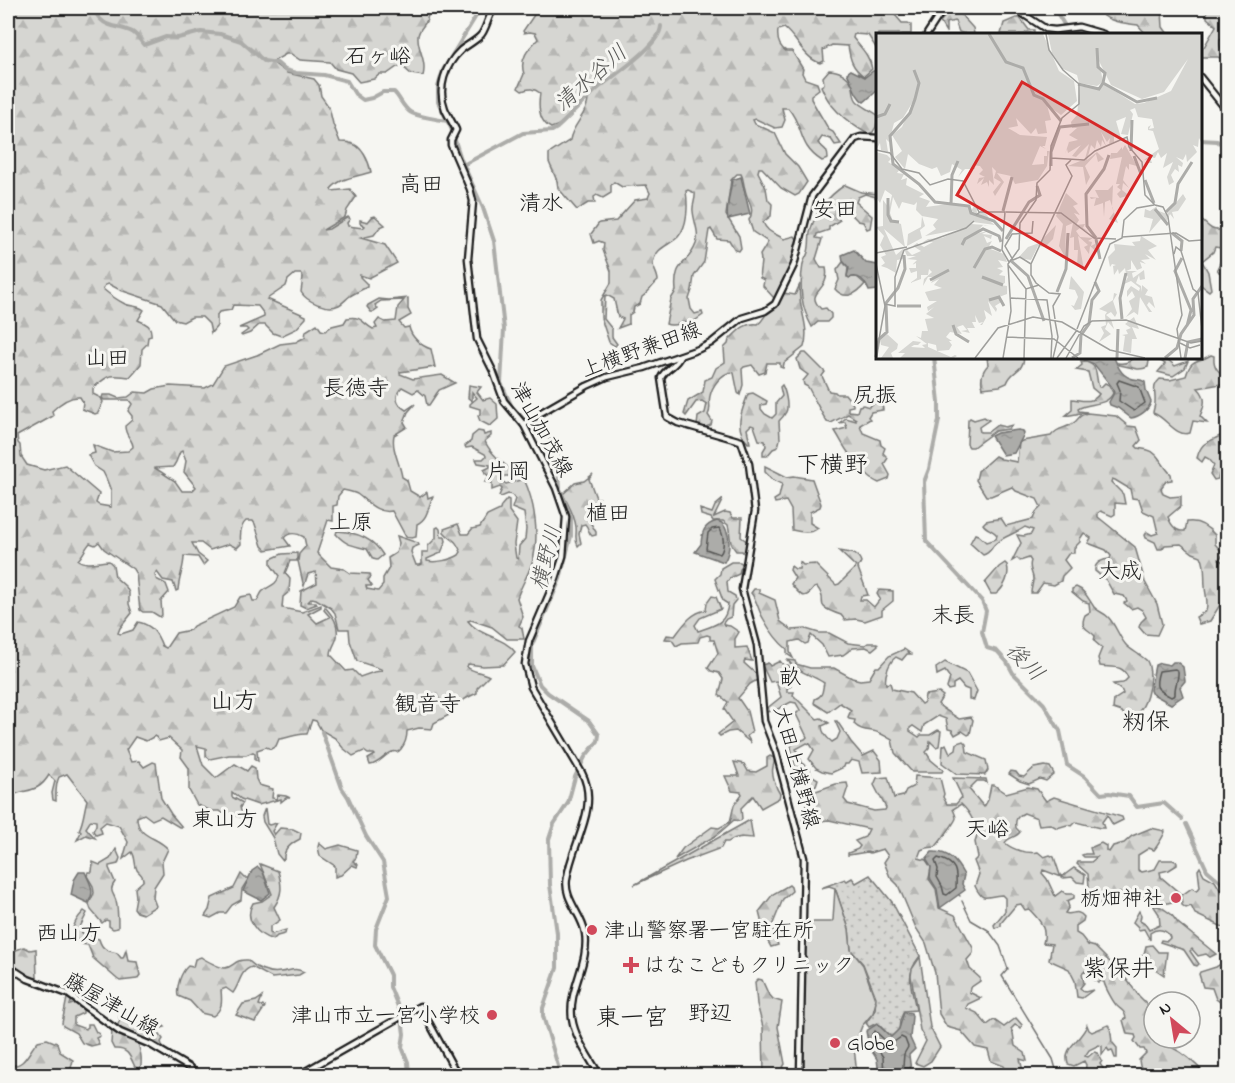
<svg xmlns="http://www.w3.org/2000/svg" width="1235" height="1083" viewBox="0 0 1235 1083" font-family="'Indie Flower','Klee One',sans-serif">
<defs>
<pattern id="grass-dots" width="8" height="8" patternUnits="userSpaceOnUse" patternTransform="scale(1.5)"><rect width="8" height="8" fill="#d6d6d2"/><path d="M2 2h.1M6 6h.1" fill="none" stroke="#b7b7b4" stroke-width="1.8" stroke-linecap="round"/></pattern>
<pattern id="forest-firs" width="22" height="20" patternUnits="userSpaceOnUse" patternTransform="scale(1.5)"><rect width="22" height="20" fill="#d6d6d2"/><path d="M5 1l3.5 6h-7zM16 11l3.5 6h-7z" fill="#b7b7b4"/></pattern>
<pattern id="water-ripples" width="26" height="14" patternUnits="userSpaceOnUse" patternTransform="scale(1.5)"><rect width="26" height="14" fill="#acaca9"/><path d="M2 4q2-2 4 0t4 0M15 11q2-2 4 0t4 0" fill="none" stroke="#939391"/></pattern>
</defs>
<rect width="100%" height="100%" fill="#f6f6f2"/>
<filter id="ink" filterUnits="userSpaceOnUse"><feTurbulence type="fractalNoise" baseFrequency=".0167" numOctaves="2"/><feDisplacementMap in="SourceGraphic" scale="12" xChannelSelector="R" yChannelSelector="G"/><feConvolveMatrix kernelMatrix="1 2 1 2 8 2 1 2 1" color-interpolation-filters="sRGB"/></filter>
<g filter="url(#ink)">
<g fill="url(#grass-dots)" stroke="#797977" stroke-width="1.5">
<path d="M750,820L753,838C743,837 736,836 728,842H724L721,848L686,861L634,885Z"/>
<path d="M870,875L892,902L920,956C904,976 912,987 916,1010L904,1011L900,1020L899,1030L891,1037L877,1023L869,1027L866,1023L875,1010L876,997L863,964L851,950L849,929L835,888L829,886L821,888L845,879L847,881L852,878L856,883Z"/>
</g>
<g fill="url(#forest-firs)" stroke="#797977" stroke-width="1.5" fill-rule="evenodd">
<path d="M8,8H428C430,27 417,26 418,38C418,50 427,61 423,76L411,74L403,67H397L387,74H380L374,79L359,82L351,73L336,69L330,62L300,60L291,54H286L272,62L287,73L314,79L319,85L321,96L329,107L333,124L340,142C343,142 347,142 350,143C362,145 369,162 371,172C357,177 341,177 331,189L332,191L350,189L356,197L347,210L345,217L323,230L329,229L348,217L350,219L347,223L348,226L363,228L365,226L360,223V220L368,222L372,217L375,216L385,225L380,227L374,235L361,238L385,245L397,263L369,278L360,275V277L367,284V287C361,290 355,293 350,296C346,299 343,303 339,305C327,311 306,301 301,292L303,277L301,274H295L288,280L286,286L267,299L306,316V318L296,329L281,336L273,333L265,325H259L250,333L242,336L241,335L248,330L246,328H239L264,317V314L258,306L233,305L231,310L219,312L217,315V326L211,333L209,324L202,317H192L183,322L175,320L162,304L120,290L109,284L105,285L103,289C110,295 117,300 125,304C131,307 138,305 144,310L138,320C146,324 152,325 151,336L148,337L147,344L142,349L141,364L130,377C108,375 111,373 93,388V394L101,398L103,402L98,413L95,414L82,409L83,402L80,397C69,396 60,403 52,411L53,416L17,436L18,443L20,445L21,456L27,465L44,470L65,465L99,494L96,503L99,505L111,507V491L106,478L103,472L94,466L88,455L95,453L93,445L112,452L128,451L133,447C133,439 125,437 125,426L132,420V416L128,411L132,404L129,400H104L102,398L103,395H111L118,398L128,397L135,392L147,393L154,389L170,386L205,388L213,384L224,366L257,355L280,344L296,342L305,337L306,331L317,324L321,330L325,331L332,326L344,323L347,318C362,315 363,324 373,329L377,328L375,324L379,319L385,322L396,321L398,307L404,300L381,301L375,305L378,309L374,312H371L367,307L368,305L379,299L389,300L408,298V309L411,315L399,322L404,328L409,327C411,337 421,346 431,349L435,367L400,372V374L413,379L442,375L455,383L439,390L429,405H427L425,396L418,390L413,393L402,387C393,396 397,405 406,410L415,404L408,412L404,422L407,427L394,435C391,449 400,463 402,477L407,480L410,491L420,497L427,492L428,498L433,496C428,507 428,519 417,524L416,537L412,538L406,537L392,511C378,514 368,502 357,494C353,492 348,491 343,490L338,496L337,505L333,506V521L328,520L317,553L331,567L344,569L350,573L370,574L371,577L368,580L372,586H366L367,589L378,591L383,585V578L389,568L388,558L396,553L399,543L397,536L418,543L419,545L412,548L411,552L416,565H420L422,564V552H428V546L436,538V528L438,527L440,529L441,537H445L446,541L441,553L427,559V561C436,563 451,560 459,555L461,552C455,538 453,542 444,532V529L458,524L462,534H468L472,529L480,527L487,516L500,510L501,506L507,499L509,500V511L517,522L514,544L516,558L518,559L519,546L525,539L526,529L524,513L512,508L515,499L512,495L508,494L501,497L499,496L502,489L500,487L492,490V483L485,482L490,477L485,473L484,470L490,467V465L478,463L476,459H483L486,456L485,454L472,447L466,448L465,446L471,441L472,436L478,431L483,432L484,435L491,433V436L485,441C489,452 500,461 509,468L510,476H504L502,481L506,484L524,479C535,503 540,537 532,563C528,575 521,586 517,598L523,617L519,626L522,628L524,639H507L492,627L471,620L468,621C479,636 504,637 515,652L503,665L483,666L468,664L467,667C473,672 482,672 489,676L477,688V693C466,698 454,704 449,715L434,723L432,729L419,728L407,731C407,736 405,744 401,749C396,755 398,750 392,752C384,755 379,764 370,765L368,759L375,755L374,754H368L364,751L353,756L343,748L335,738L321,730L316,721L312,720L307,734C297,733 289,738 279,739L276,746L271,749L266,747L257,750L258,761L255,759V754L253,752L246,755H229L210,759L206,756V748L197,746L203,765L216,778L235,764L247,771L251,766L255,768L256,779L259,785L273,789L272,798L276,799L278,795L286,796L290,798H286L281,802V799L258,805L241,799L232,792V797L243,803L240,807L242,815L245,816L244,818L234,815L226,816L220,811H212L197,805L189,790V768L181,757L182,750L169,738L159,741L155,736L146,741L135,737L126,750L131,762L139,761L144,767L153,762L156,763L161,798L171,814L182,827H179L161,816L152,820L144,814L137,817C137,838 157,836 168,849L162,862L163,873L154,887L153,898L156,906L143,914L137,912L134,908L136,897L135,888L143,881C143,875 141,875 137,870C134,864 136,858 132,852L123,859L128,842L119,826L106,822L100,827L102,833L96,835L93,831L96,825V821L91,820L86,828L95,838L86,835L77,840L81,832L79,830C84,820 84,810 87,800L67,774L59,777C55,786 56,793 56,801L53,800L52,793L55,781L49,775C38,794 26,788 8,797ZM182,451L186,461L184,472L196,487L192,491H182L175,481L155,468L173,467L176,462L180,452ZM246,521H253L255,524L262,546L266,550L290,546L284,538C289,532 297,533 304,537L306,546L299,554L298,561L303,583L304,586L308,574L316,572L317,583L301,591L300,605L306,608L317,604L316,602H308L312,598L316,599L331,608L335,613L339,629H349L350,641L357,661L381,669L382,671L374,672L360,677L353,670L346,671L331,655C331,647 336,643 337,637C339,624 333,616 325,607L324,610L330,617L317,623L308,614L321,607V605L302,612L282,608L283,597L289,592L290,579L285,573L290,561H297V553L282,554L271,559V565L279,576C276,587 268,585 262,592C260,595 259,598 257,601H253L251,595L240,597L234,607L193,626L190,630L176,633L166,648L162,646C157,633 152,625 138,622L133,630L121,634L118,633L120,628L132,613L129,604V593L126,587L115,577L113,565L109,561C100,561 86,566 78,560C83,555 86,547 90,543L95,545L99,542L104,549L133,569L136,574L140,610L143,612H152L160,617L162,615L161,601L169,592L166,584L156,579L155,575L157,572L163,580L173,582L176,591L178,590C179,577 184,568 184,556L198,557L203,565L207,561L198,554L192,543H201L210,550L229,544L237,548L241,544C240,537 240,526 246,521Z"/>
<path d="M530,8H889L902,23H908L911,25V34H878V51L868,35L854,34L853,38C861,48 870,56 872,69L864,76C852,68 850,59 848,46L832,45L823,50L824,61L820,63C804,58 797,38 784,28L778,30C777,38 778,46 786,51H792L803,69L802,73L805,79L817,83L819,89L811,95V99L829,130L833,132L841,144L835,145L831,139L822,137L818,143C824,149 828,149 828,159L822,161C797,145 805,128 788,108H782L785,120L782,127L775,128L756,119L753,120L755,124L775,133L785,154L798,167L807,182L799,194L795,196L781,188L762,168H759L758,172L766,188L768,200L772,204L771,216L763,222C767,233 775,233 784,239L795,236L797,239C794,255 787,288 774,298L763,286L764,280L760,278C758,270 763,264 760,255L768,242L753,232L749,220C756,208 747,201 745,189C743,184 744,179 741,174H737L731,180L726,215L739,236L741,248L739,251L735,250L729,240L717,239L711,229L709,230L704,262L694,276L692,290L689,299L691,309L695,314L702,312L703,315L693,322C684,320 675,328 666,324L671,299L676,291C673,261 688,266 696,244C700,232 694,223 693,211C692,205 696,199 695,193L688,190L686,191C688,205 688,226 678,237C669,246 655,247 653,264C653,269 658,274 658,281C652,286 648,293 642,297L640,304L634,307L633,312L629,315V324L618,328L623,319L618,317L614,299L607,295L605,296L604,319L612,329V337L617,344L615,346L609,342L601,318V300L611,283V271L603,250L604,243L599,241L594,243L591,234L599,223L616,221L635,200L648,198L650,193L646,185C638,186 630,185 622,187L614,182L611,185V193L603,198L597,195L594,197L595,203H588L577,210L558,188L557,181L549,162V154L570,140C572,125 587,115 588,100C572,104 569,124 551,128C538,121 538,106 540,93C534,88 529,88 522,91L518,88L524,74C519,59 528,49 538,39L535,33L530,32L524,33L523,31L534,15Z"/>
<path d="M950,8H958L963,17L973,28L974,34H965L959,32L955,21L946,23V32L940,22C944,17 949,13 950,8Z"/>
<path d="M1097,8H1147L1149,13L1158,11L1162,12L1163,27L1168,34H1146L1138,25C1123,23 1104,22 1097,8Z"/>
<path d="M1207,8H1227V35L1220,39C1219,46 1220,50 1227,54L1226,61L1218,57H1201V49L1204,47L1216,26L1207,18Z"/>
<polygon points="1016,18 1020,18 1029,30 1034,30 1034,34 1027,32 1024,34 1001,34 1004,23"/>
<path d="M829,70C838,70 848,75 852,84C855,90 852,97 858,102C861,105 873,112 878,115L876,127L873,132L868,134C848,123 829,108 821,86L824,84L823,77Z"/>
<path d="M845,185L861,192L878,194V200L876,197L865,194L858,197L856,202L872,216L870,228L867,229L863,222L858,221C851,214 846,207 835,209C834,215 836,217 840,220L829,227V230L817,234L816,238L822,239L816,259L821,268H826C831,292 803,291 821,309L826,308L831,314V318L827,322H818L812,327C801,307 799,288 803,264C804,259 807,257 808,252C810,245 809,239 810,233C814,213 828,196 845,185Z"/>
<path d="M1201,220C1208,225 1210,231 1220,230L1221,226L1227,221V281L1226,274L1219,272L1217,269L1225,252L1221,248L1215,247L1213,252L1202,261L1208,272L1211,289L1209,291L1201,285Z"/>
<path d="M843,262L848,267L847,277H857L865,284C857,294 845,301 835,289L839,280L837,270Z"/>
<path d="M800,284C796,305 811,325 804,347L784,363L783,368L780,367V363H767L765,372L759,374L752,365L744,367L742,369L743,385L740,395L738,393L734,373L731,372C721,374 712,386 710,396C708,403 712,408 708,415L712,421L711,425L703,428L697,426L698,417L705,413L707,404L702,401L696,402L686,416L684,414L688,401L703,392L705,380L712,377L716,368L725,362L724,348L728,344L729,340C738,331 745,322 758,324C763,321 764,316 768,312C775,306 780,303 784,293L795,295Z"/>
<path d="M803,353H806L825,372L822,376L829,391L835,392L837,394H845L853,404V406L848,407V411L857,412L859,406L863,405L869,407L874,403H882L883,410L871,412L868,417L870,419L860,425L863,433L880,440L881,445L885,448L883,453L888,458L884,464L890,475L889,479L879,483C868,478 866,474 861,464C847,456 843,443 835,431L847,428L845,422L839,423L846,418L856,421V419L848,414L831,423L827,422C820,411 814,398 808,387L804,385L803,381L808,375L800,369L797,359Z"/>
<path d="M1211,355L1214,356C1213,367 1218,372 1226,376L1227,383L1198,388C1207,397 1205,405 1200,416L1207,423L1193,421L1190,433C1176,438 1166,417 1153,413C1153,410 1155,406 1155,403C1156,392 1151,387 1160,379L1170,380L1186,376C1192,356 1197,364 1211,355Z"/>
<path d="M987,357H1024C1023,373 1012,369 1007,383L1000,386L983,388C980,380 982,371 988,365Z"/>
<path d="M1134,357H1165L1175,366L1188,361L1185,368L1173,376L1158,372L1165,364L1155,357L1149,361L1148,367C1136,372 1130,366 1119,365L1118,363C1125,364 1130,363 1134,357Z"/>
<path d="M1081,361C1101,364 1094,374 1099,387H1101L1105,383L1109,385L1113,393C1107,407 1088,402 1078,409L1079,411L1087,412L1065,416L1072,410V399C1082,400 1092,404 1099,394L1092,388L1088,372L1076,370L1082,365Z"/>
<polygon points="469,385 481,387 477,392 483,400 490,398 497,404 498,419 490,426 480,421 478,416 480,414 480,409 470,406 470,404 477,398 472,392 472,401 468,398"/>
<path d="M782,385C785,390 789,406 786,412C785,414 780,420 779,421L780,439L778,447L773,449L767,456H763V451L766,446L765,441L759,440L754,426L751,425L747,429L750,443H748C733,427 742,411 748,394L753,393L767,401L766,404L761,405V409L765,414L772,418L776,414V403L782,396L780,387Z"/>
<path d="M1087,413L1116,416L1128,426L1136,427L1141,440L1136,446L1138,448C1141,449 1144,449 1148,450C1158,452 1163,467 1171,474L1172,480L1166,481L1161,488L1163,494L1170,497L1181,496V506L1168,517C1171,525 1176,532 1185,531L1187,522C1198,520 1208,527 1215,535V544L1224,554L1219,559L1227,565V597L1223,600L1210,621L1199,624L1196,617L1206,611C1209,601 1205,595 1205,586C1204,575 1206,566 1201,556L1193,553L1181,544L1165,545L1162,549H1158L1155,542L1146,538L1145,535L1147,532L1152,535L1158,533L1154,516L1143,511L1139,499L1132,498L1130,489L1115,480L1112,479L1111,482L1123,494L1125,504L1115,503V514L1112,516L1101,511L1098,513V517L1135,547L1145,582L1157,604L1162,624L1157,635L1145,634L1139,627L1141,622L1146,617L1142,610L1137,607L1131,609L1124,603L1127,601L1124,596L1114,594L1106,580L1095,571C1094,562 1104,559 1110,559L1111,556L1106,550L1088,543L1091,538L1084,533L1080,539V542L1074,548V553H1069L1064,560L1070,568L1062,576L1061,581L1054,585L1043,583L1036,593H1031C1031,588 1033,584 1033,579C1033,572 1028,569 1031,561L1029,558L1020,561L1017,558L1012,561L1021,543L1017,535L1024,536L1031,534L1033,530L1025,527C1015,534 1003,536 994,545C990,550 990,553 983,555L970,543L975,534L978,535L986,542L996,539L997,535C993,530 986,529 983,524L986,521L1001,518L1006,526L1033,519L1036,512L1041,507L1037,499L1016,491L1012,487L991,496H986L976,480L978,471L995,456L1001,459L1017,462L1019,443L1022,441L1051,436C1058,427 1064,429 1072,424C1080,420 1076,416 1087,413Z"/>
<polygon points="984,417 989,420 979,427 980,432 988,432 997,425 1005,427 1012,425 1009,429 995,431 973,447 969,447 967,444 968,420 970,418 974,420"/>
<path d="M1222,435H1227V466L1219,474L1218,479L1214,480L1210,474L1214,465L1209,459L1205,457L1202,462L1197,458C1202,440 1208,443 1222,435Z"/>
<path d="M765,466L787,477L794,476L812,479L821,504L820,507L810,512V523L818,528C812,534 800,532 792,530L791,510L786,501L775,503L774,500L779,497L782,484L773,480L765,472Z"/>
<path d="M593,474L589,479L596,498H599L595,503L596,507L590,522L596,532V535L592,536C588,533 589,528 585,524L581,525L579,534L581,543L578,546C574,539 577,534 576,527C575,515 568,505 563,494L575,483L584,481Z"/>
<path d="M723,499L714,517L725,512L730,513L733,518H742L741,537L748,542L746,556L742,551H736C728,542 731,535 728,525L723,521H713L711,518L701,515L700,509L712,513L715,506Z"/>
<path d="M337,531C357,532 373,538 383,555L377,560L373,559L367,549C352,545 347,546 336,534Z"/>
<path d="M839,551C848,553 858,552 861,562L858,568L868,595L861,596L860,600H866L874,607L880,599L877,594L879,590L893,591V601L882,610V615L865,621L856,619L845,620L841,615C809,604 831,604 817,587L814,588C804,602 800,595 791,584L795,578L790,570L791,566L795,569H799L800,562L803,565L815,564L836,585L839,584L856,567Z"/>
<path d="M731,562H740L744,565L740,569L739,574L730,578L727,582L728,592L735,596L736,600L732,605L731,617L726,619L723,623L724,625L730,626L739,632L735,639V648L747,647L752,661L745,660L744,663L756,674L757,680L750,684L738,698L747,711L752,732L747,736L751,743L736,731L728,732L720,736L718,734L733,722L724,709L728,702L719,695L723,679L719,673L711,671L708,668L718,653L714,640H710V636L707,635L700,637L698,642L682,643L676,646L672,640L665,639L667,635L675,636C684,624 691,613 706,610L707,603L712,596L716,597L721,609L700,618L695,625L698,631C715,625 726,624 728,604L723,601L715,579L720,574L721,568Z"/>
<path d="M1005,563L1007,565C1010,575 1005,587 996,594H991L985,583L999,567Z"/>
<path d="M1076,587C1085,590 1089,600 1094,607C1098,612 1104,612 1109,618C1116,626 1119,637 1126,645C1129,649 1144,657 1147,661C1155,675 1146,722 1125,716L1122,712L1113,709L1114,700L1123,694L1122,691L1113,684L1123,683L1128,678C1123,664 1112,668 1100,666L1098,658L1102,648L1094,641L1095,636C1088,628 1079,629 1085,615L1090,612L1089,603L1083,601L1072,592V589Z"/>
<path d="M754,589H759V593L775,600L780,621L792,630L806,629L819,633H829L848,643L865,645L868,643H877L878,645L872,650L866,647L853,648L843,655L828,657L822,645L811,635L808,643L805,644L799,640L790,642V652L793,658L787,654V649C778,642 769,629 763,618C758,610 757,600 751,593Z"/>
<path d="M904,649L911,654H907L902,660L896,657C889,662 884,676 886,684L890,683L892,689L911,693L921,704L924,702L925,695L939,693L943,696L938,704C941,708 954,715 959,719L971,717L973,720L970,734L968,735L962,731L955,735L952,730L948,729L946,719L938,716L924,725L922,732L913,726L910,728V731L919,737L921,735H930L938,730L941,731L939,746L936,747L930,741L929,749L926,752L931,760L943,770L942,772H912L895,753L892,740C887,737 879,732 873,731C865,730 860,730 854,724L855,720L849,719L848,717L851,710L840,703L828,712L814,703L815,699C824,696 822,690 824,683C810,674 799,673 787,660L795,661L796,664L810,668H834L852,678L860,680L869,679L876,667H879L889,656Z"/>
<path d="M780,661L784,666L788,665L794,672L795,679L790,682L791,686L787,688V692H794L793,695L817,719L821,718L829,723L822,726C822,732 827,738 832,742L837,739L840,732L835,721H837L851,742L863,756L874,751L881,760L882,772L862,773L859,762L851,760L848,764H845L844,767L831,773L822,771L816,768L809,759L814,750L810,744L807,743L796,749L803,764L810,769L811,775L818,779L816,785L804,788L797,777L791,747L792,744L805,739L807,737L796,714L800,710L796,703L791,702L776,710L766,712V709L781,697L776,681L770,682L762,665L768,663L770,666Z"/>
<polygon points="945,662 967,673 977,691 974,700 969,699 969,690 964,688 958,681 953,684 953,689 948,690 947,688 950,678 945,671 937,675 936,668"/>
<polygon points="963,741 966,744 967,752 986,760 988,770 985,775 957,774 942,763 943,746 946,744 950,753 956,749 957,743"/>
<path d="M770,756L774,758C775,761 774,764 773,767C771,775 776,788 780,794L779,798L761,808L753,796L741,808L742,819L740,821L734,820L717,835L675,859L683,848L712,827L719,828L730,822L734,805L742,794L741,792L732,791L725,776H739L734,762L744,764L748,771L756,772L767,766V758Z"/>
<polygon points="1045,766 1050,767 1054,774 1046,781 1040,779 1029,784 1020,781 1009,774 1011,771 1016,772 1019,776 1024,777 1034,768"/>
<path d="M915,776L940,778L944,794L943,797L947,804H956L962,797L953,778L986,779L987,783L984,781H977L969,789L984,807L988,800L991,785H994L1006,793L1028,787L1037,789L1046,801L1054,797L1122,817L1123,820L1113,825L1107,815L1102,822L1104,828H1100L1076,822L1072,826L1067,825L1057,828L1050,824L1039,825L1037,818L1024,813C1016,817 1015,820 1016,828L1020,832C1016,838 1008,837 1005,843C1013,850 1027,854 1038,852L1044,857L1050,855L1054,857L1060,875L1063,876L1074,868L1085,875L1084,883L1077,882L1072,877L1064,878L1043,870L1042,873L1047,879L1055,896L1062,891L1066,894H1074V898L1067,901L1069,907L1065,913C1072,916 1077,908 1084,917L1083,921L1076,926V933L1081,936L1088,945L1095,947L1124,976L1139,996L1151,1008L1154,1012V1038H1170L1173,1048C1186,1054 1196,1064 1206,1075H1146L1140,1066L1139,1060L1146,1053L1144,1049H1140L1134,1041L1136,1038L1135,1035L1127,1034L1123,1020L1126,1018C1124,1010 1122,1011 1117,1006C1113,1002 1105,987 1104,982L1101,981L1098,983L1085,971L1082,974L1084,983L1080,988L1085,992L1093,990L1082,998L1077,997L1075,981L1069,969L1049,960L1052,944L1043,943C1048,927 1038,919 1029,909L1025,910L1021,904L1016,905L1001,923V926L995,928L994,925L1005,911V898L1002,895C985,896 983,903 975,886L979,874L974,861L978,857L975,842C981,831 970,812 961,804L953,809C954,812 956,815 956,818C956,821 937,846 935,847C930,848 926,847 921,850L918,858L926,860L931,867L929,879L936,889L939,908L955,915L973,948V953L967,960L970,969L980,978V981L970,988L969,992L981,998L968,1004L966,1008L977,1013L987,1025L994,1020L1004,1027L1016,1018L1022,1025L1021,1028L1015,1025L1011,1029L1013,1033L1015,1046L1025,1053L1027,1061L1020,1059L1024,1075H1009L1004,1066L991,1061L988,1050L975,1047L961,1031L947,1027L939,1014L935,973L926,943L916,928L898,885L890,877L884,862L888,856L883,849L870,853L867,852L848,855V853L858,849L860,846L855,841L865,837L869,829L829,820L819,821L815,825L802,821L805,812L807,813L809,811L808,806L805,807L806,804L815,803L813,797H806L807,794L836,784L847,783L848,787L844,799L848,804L874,811L885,810L886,808L874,785L877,778L888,777L894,798L903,796L906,790L914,786Z"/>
<path d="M265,808L267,824L269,825L277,823L272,831L274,835L280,828L293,829L301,833L300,839C292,843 283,850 284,859L282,860L277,854L273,838L263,822L262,816Z"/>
<path d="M1151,828L1165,831C1165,834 1156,848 1154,850L1149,848L1138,855V870L1142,872L1155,869L1160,860H1173L1177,862V865L1169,870L1160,872L1161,877L1182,895L1192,888L1197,891L1200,887L1198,870L1200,867L1204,875L1215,881L1222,893H1227V929L1195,914L1191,906L1186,908L1182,905L1181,896L1177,894L1171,899L1172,902C1150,908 1140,890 1115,893L1114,896L1126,897C1116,911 1102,908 1090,899L1088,874L1077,864L1078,862H1091L1097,857H1084L1082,855L1085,854H1092L1090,848L1101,843L1106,846V851L1109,852L1113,846L1124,843L1132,836Z"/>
<polygon points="319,843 326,849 340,845 357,850 356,858 353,861 358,865 357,867 352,865 341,875 335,877 335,866 320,856 318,847"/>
<path d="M116,849L120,858L118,864L109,866V868L115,882C108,891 114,893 116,901C118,908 118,920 118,928L113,929L109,926V921L106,920L102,923L91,910L89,904L94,893L93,886L87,876L88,872H92L93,862L100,865L110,859Z"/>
<path d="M260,864L278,871C282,885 283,894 274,907L280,920L270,927V932L272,934L286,930L285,934L277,936L273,940C257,935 243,919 253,903L262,901L272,894Z"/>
<polygon points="241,874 245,878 249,878 242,889 241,900 232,905 226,913 220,913 211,918 205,916 209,910 212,898 234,888"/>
<polygon points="789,885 791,887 792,891 783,899 772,926 778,945 771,947 765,936 759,912 773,894"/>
<path d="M1153,905L1161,907L1171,914L1178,923L1216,954L1210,957L1206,954L1198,956L1192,949L1190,951L1199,964L1197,966L1194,965L1184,950L1160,942L1161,940L1167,941L1170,938C1168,930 1158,927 1150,933V940L1144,929L1138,930V927L1133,922L1139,911L1141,915L1140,921L1145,924L1149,930L1160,925L1159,914Z"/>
<path d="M84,911L87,913L80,927L82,933L99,939C102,950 108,951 117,953L121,958H123L126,950L128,961L137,962L140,975L137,979L120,981L117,979L93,958L88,945C64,943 72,923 84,911Z"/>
<polygon points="1152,945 1158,952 1167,952 1164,975 1149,965 1144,965 1140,957 1144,954 1146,946"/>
<path d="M24,947L30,950L36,949L37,978L35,979C22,973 11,970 11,955L16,950Z"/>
<path d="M201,957C205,960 220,968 225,968C234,967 234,959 248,960C255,968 269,974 280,972C290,971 295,967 304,972L299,975L272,978L252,967C240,970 240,984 233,993L226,988L221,990C222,1001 223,1009 213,1016L201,1013L190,1001L178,996C176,987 181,972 188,966L193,967L195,959Z"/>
<polygon points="920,957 930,1027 940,1047 931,1061 923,1066 915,1063 926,1041 920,1030 911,976 912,969"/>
<polygon points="1227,960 1227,1007 1216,999 1212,988 1203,987 1199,974 1200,972 1216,967"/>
<polygon points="758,979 762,980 768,993 773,999 782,1002 778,1027 785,1064 778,1075 764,1075 763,1027 757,1004 755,982"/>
<polygon points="69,997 72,999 70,1005 76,1003 83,1009 83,1013 74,1017 74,1025 85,1029 88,1027 88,1024 92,1024 96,1032 99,1034 100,1036 96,1038 99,1044 91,1046 82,1043 76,1033 63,1026 62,1023 67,998"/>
<polygon points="262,997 259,1005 265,1007 255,1022 236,1015 243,1004 256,1001"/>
<path d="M122,1016C131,1022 138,1024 149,1025L155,1020L165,1027L162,1028L157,1025L155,1028L163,1039L161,1042L163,1048L145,1039H139L138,1042C140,1052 143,1059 140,1069L135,1067C130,1056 128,1048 114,1049L111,1043L112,1031H115L120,1020L119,1017Z"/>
<path d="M1087,1025L1089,1030L1092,1032L1108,1025L1110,1026L1112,1042L1117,1048V1058H1115L1112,1050L1109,1051L1107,1048L1102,1055V1046L1099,1045L1089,1050L1085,1056L1088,1057L1094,1052L1098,1053L1102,1061L1100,1064L1104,1070L1108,1069L1118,1075H1085L1086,1065L1084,1061L1074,1066L1068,1064C1062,1047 1082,1040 1087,1025Z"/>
<path d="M47,1039L57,1043L60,1052L73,1060L71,1068L76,1075H35L32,1071L27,1075H8V1065C26,1068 28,1051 38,1041Z"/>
</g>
<polygon fill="#d6d6d2" stroke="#797977" stroke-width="1.5" points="835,888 849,929 851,950 863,965 876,1002 873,1013 862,1026 854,1047 857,1075 803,1076 806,922 831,922 833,920"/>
<g fill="url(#water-ripples)" stroke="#727271" stroke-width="1.5">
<path d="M851,70L865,77L873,71H878V90L864,102C855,97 853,83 847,73Z"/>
<path d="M741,177L750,214L728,219C725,211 731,190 732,180Z"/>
<path d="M854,250L866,263L878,265V290L869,291C865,281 860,274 849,278L847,276L849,268L843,261L842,255Z"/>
<path d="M1077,357H1114C1117,365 1121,375 1130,378C1137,381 1139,378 1145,382L1146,390L1151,402C1149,410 1139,417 1131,418L1118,408L1110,405L1109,402L1114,393L1112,387L1094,364Z"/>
<polygon points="1018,430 1023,431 1024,434 1014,453 1003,455 991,436 997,433"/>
<path d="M717,521L722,523C731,534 731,551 724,562L695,552L701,544C702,531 704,525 717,521Z"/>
<polygon points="1173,662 1177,662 1183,667 1185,681 1180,687 1183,696 1171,704 1151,693 1150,690 1155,665 1160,663 1170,665"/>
<path d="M932,852C949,851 956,861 964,875L962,884L965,890L940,908L937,889L930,878L931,867L926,859Z"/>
<polygon points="258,867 263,872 270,893 261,900 243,891 252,871"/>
<path d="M79,872H85C90,884 96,891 88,903L71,895L74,880Z"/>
<polygon points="904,1012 911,1013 912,1016 910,1038 915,1049 909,1055 911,1071 898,1075 879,1075 877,1059 869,1047 866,1031 877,1024 891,1037 899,1029"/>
</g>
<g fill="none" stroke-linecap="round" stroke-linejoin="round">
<g stroke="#565654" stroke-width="1.5">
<polygon points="1119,380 1139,387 1145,403 1134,411 1119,401 1120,390 1117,383"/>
<path d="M712,529L719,528C724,534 725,548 720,554L706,549L708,533Z"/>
<path d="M1175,669L1178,671C1179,680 1174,685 1175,695L1171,697C1156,689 1154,688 1159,671Z"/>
<path d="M938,858C957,863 957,872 956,888L947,895L944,894L942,886L937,877L938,869L935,861Z"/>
<polyline points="884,1076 883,1057 874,1043 872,1034 875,1031 888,1043 894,1042 901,1037 905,1039 908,1047 904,1054 903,1066 900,1076"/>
</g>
<g stroke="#727271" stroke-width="1.5">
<polyline points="959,895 960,896"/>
<polyline points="962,901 971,920 988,930 1000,946 1008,969 1002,976 1053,1059 1058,1076"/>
</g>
<g stroke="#acaca9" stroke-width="4">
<path d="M93,8C103,29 113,24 130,31C137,33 140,41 144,45L166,37L178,38L201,32L220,34L241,41L264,61L277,63L285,70L296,73L324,75L347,81L355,94L363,100L372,98L383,92H394C400,98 403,107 410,112C416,116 440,120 448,121"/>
<polyline points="481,8 443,70 438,87 438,102 451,128 461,159 483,208 494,241 504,329 501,383 512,407 523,418 552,440 558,446 560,452 558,463 560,489 571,518 571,536 560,579 532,645 532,666 540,685 548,693 589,721 599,735 598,741 585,757 575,777 568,803 554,824 549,839 550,885 557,933 557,968 543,1008 543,1016 561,1076"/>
<polyline points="1054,8 1065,26 1068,34"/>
<polyline points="1200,140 1217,141 1228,148"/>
<path d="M463,165L523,133L552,131L557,128C570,116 582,103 595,91C610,77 660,47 661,26"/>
<polyline points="934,357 939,402 939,420 929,469 924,482 926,541 982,601 986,611 982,632 987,648 997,651 1007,662 1013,673 1044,704 1060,731 1067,765 1084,776 1101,794 1109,793 1129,796 1137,807 1164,803 1182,819"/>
<polyline points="322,732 342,788 348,797 366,836 383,862 389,896 376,929 375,945 390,975 390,987 401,1014"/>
<polyline points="1186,824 1207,870 1228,888"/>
<polyline points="402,1019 404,1034 402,1047 408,1062 409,1076"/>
</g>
<g stroke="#1c1c1c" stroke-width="9">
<g id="major">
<path d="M494,8C488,16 486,31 480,36C474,42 467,45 461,50C445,65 437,88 445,109C448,116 453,123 456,130L451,140V145L470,189L473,201L468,259L477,339L493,371L504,401L524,425L535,447L556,488L566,517L563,556L556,578L529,641L525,664L531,687L582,773C600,808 572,843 567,878C563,899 582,914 585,933C590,963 568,989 572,1018C575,1039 590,1058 600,1076"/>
<polyline points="1017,8 1023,14 1046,29 1055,30 1079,27 1103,34"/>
<polyline points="927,34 944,8"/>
<polyline points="1200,77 1228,112"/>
<path d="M680,356C676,367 665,368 661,378L667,417L678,423L741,441L749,464L755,511L742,589L757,645L764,721L776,752L804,858L800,1076"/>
<polyline points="524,425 535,416 587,386 607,377 644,368 699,349 711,343 742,318 765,311 775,304 794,265 812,196 855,139 861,137 878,138"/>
<polyline points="8,966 28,979 68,994 120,1032 151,1045 190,1068 198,1076"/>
<polyline points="297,1076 420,1006 458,1076"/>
</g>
</g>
<use href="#major" stroke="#f6f6f2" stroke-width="4.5"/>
</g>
</g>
<g fill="#d1495b" stroke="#f6f6f2" stroke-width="2">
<circle cx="1176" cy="898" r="6"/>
<circle cx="592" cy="930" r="6"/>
<path d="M628 956h6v6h6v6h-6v6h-6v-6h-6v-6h6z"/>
<circle cx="492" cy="1015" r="6"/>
<circle cx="835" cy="1043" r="6"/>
</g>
<g text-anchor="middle" stroke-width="6" stroke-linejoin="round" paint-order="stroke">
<g font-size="21" fill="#1c1c1c" stroke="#f6f6f2">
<text transform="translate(641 349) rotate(-20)" y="7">上横野兼田線</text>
<text transform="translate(542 429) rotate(61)" y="7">津山加茂線</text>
<text transform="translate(797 767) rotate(75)" y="7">大田上横野線</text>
<text transform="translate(112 1004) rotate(30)" y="7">藤屋津山線</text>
</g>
<g font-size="21" fill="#1c1c1c" stroke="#f6f6f2" text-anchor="start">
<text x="1164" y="905" text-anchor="end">栃畑神社</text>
<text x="604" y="937">津山警察署一宮駐在所</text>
<text x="644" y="972">はなこどもクリニック</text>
<text x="480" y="1022" text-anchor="end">津山市立一宮小学校</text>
<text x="847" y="1050">Globe</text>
</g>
<g font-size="22" fill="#1c1c1c" stroke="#f6f6f2">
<text x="378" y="63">石ヶ峪</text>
<text x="421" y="191">高田</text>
<text x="541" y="210">清水</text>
<text x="835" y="216">安田</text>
<text x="107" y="365">山田</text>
<text x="356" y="395">長徳寺</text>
<text x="875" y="402">尻振</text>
<text x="508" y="478">片岡</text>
<text x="608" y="520">植田</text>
<text x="351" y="529">上原</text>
<text x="1120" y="578">大成</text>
<text x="953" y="622">末長</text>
<text x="790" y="684">畝</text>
<text x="428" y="711">観音寺</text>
<text x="225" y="826">東山方</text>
<text x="987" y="836">天峪</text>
<text x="69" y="940">西山方</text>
<text x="710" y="1020">野辺</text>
</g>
<g font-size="22" font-style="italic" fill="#565654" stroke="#f6f6f2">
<text transform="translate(590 77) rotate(-41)" y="8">清水谷川</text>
<text transform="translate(545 557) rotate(-76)" y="8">横野川</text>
<text transform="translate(1026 661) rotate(46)" y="8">後川</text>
</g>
<g font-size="24" fill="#1c1c1c" stroke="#f6f6f2">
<text x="832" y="472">下横野</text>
<text x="234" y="708">山方</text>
<text x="1146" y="729">籾保</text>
<text x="1119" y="976">紫保井</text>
<text x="632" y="1025">東一宮</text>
</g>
</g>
<g transform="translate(876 33)">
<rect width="326" height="326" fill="#f6f6f2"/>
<path d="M0,1H167L183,38L198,48L201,68L185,82L171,72L175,87L169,88L171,100L162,101L160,95L155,101L140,85L142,93L132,95L144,102L171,104L169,113H166L170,116L164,113L156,132L168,131V123H171V118H173L171,133L162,147L139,151L135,143L121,140L128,149L119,163L117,159L125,149L118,145L120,138L116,134L118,152L113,147V154L111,149L105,152L108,145L101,151L103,145L109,144L103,141L107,137L104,133L97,132L99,136H89L82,144L86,137L76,131L74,139L65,143L61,134L56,136L43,131L32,121L29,136L19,124L26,118L16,102L26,94L38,67L27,85L18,90L13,109L10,106L12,119L5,117L4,110L0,117ZM172,1H325V109L323,105L322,114L317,112L321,119L311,129L310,121L307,127L300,124L307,130L306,134L302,132L303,139L299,136L295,142L298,149L293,152L291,144L297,129L287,135L291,120L285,125L282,119L279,125L274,124L276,130H272L274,126L268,127L283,116L277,98L272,97V94L275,92L273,96L278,95L276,86L262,84L259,75L254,77L257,81L252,102L245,101L250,84L240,88L245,105L238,103V109L233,111L234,105L231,109L225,99L230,113L226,107L225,114L221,107L219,116L215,112L211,127L221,119L228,126L222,129L220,121L209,133L214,144L210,152L207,134L192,133L209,126L213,111L200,124L196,123L205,112L192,120L191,116L189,121L193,109L202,107L193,102L201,95H196L195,89L201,82L204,53L221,56L228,51L259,71L268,70L295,58L312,26L288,59L266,66L235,52L223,28L227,49L221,53L203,50L201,42L187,36L176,20ZM249,112L261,133L253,131V137L250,133L247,147L253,155L247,150L246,157L251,161L255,159L254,162L244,165L241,161L245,157L241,154L244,151H240L246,124L234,126L235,120H241L246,114V117ZM0,119L11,122L15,126L12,129L24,136L21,140L28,141L25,147L31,145L30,152L48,161L43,164L54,168L50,174L72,171L92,174L95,180L105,182L95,178L100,170L101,180L109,179L113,185L108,184L119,192L97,189L95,191L109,192L113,193L107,192L99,201L112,198L106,201L116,202L115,206L108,203L111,210L116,208L112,215L128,221L131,229L122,227L127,234L121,235L127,238L123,242L129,243V250L124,252L131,253V261L123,264L127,268L119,273L121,276L120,279L112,268L116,283L108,277L110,285L106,292H104L107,289L103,290L99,282L100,289H96L99,295H91L94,300L85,298L91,297L87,292L81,294L86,301L74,299L70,304L76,308H73L76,312L73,317L61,318L60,312L52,310V314L75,324L79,322L81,323L78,325H24L29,320H22L37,308L45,309L42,312H38L35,314L49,315L46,312L51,311L40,303L45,305L46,298H52L49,286L58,285L50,281L58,274L52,278L51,274L61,268H53L49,259L66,255L58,252L63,246L55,250L58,244H52L47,253L48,246L56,239L53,236L52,242H45V246L34,250L41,245V238L35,240L33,235H40V230L36,232L41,227L31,226L40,223H31L29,218L31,215L36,214L31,217L36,222L45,218L37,213L41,210L48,214L57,209H47L52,206L66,205L86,196L49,203L60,196L57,192L62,186L46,183L49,193L44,197L46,205L31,213L32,201L45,194L46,183L40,177L41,169L38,172L26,169L23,176L17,164L14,180L17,188L25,191L29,214L8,196L20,222L27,216V226L21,227L20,240L11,235L7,239L11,235L5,233L9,230L5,224L10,222L4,212L8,203L0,194L7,193V167L13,175L16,162L9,157L4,170L0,164ZM237,152L236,174L242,190L233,186L238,179L234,167L229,169L228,184L227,170L218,173L220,165L215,166L214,164L223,165L219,157H232ZM190,160L202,171L197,173L204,182L198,180L203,187L200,192L209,191L207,195L213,199L204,195L200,198L204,204L217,205L212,208L216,209L215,213L219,211L221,219L214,213L213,221L208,214L212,212L202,203L208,237L201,233L202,217H198V204L194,205L197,190L190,193L189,224L183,213L187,191L180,183ZM307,161L310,166L302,178L296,179L298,186L294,181L290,189L285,186L273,200L277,186L268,184L269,176L274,178L281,173L280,177L291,181ZM265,203L281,213L272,217L280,227L269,221L274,226L265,227L270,231L264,229L266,235L261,237L255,227V236L250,238H261L256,240L257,245L268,237L269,246L264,247L263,242L260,250L265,253L266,259V252L272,257L269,262L276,264L279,275L273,269L271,272L276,279H273L264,264L262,282L258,279L250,284L256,276L253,268L259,264L256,258L251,264V258L255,253L263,258L264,255L255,248L248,251L252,244L250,241L249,235L243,241L242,236L238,242L237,233L240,232L236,231L234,234L232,224L239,217L238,211L259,213L256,209L264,208ZM238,260L241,261L237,268L241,280L239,284L235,279L230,282L235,286L238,296L232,289L229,296L235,301L223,309L228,300L225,294L230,292L229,282L231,279L223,276L237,267ZM258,284L263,296L256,294L261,306H256L255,320L247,318L249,303L246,302L252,301L250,297L255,295L249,291ZM11,301L22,311L21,316L15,320L17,325H5L13,314L5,312L4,306Z" fill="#d6d6d2"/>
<path d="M180,192L177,206L169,214L162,213L155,227L142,225L152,214L163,210ZM195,243L208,259L205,276L199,277L195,272L198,273L202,264L199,257L193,256Z" fill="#d6d6d2"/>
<path fill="none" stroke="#acaca9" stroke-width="3" d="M113,1L130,29L147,35L158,62L167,66L185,88M221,15L222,34L229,40L227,50M38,37L43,50L39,66L34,80L14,103L17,131L43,151L59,169L93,173L95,180L118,188L127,198M202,51L223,56L227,50L261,69L281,65M0,84L9,81L14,71M184,94L213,91M255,118L256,87M258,123L265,141M175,133V119L184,93M269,147L278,170M12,165V182L15,188L23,189M75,172L76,142L82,128M279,176L292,192M127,178L136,144M290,179L299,170L302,151L316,129M296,200L306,208L305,218M220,205L211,193L210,161L228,136L233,122M130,206L153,169L164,162L161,153M220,206L224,226M86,212L89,206L107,196L123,203L125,209M306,225L299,238L315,277L311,293M134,227L152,243L168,288M98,235L109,216L116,214L125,218M106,244L127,252M54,247L73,237M181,259L190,236L192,200M113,267L123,264L128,273M21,273H45M246,286L244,265L250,240M77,292L80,301L93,309M0,324L3,306L11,299L10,270L22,255L29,236L28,222M196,325L204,320L205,302L213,291L216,267L223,258L219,249M241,325L242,296M289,325L301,315L305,301L318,282L317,266L326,253M309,325L312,309L326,306"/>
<path fill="none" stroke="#9f9f9c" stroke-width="1.5" d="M0,117L14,120L26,136L43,140L54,152L72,146L87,148L103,179M175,125L208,127L219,118L251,104L253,114L266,129L269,162L279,172L287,174L292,184L306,282L301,296L305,325M130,179L185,180L218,205L240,206M100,182L104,179H129L126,217L133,229M246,204L300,200L313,208L326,207M0,220L31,214M298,221L300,214L305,218L317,256L322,260L326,296M0,231L9,273L0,323M155,231L144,224L137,227L129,213L136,201L156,200L157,188M132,232L150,256L163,252M135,265L171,267L176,303L175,325M9,271L19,273V244L28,217L90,195L98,188M179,286L177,273L184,261L173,260L160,250L155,242V231L196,143L190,132L195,127M201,296L234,211L246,205L248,187L261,175L278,172M131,304L178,306L202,325M304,310L314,315L324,312M99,325L122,295L157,284L186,289L234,317L269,325M127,325L135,278L132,231L143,216L144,190L160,167L161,150L174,137L175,113L186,85L203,71V51L187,37L173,17L170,1M148,325L150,256M177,325L182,304L179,288M181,325L201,297M190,325L208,293L216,288L250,287L315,310L326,308"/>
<path fill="#d62828" fill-opacity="0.15" stroke="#d62828" stroke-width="3" d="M146,49L275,123L209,236L81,162Z"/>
<rect width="326" height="326" fill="none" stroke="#1c1c1c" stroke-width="3"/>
</g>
<rect width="1235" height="1083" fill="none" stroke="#f6f6f2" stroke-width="30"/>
<rect x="15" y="15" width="1205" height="1053" fill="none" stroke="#1c1c1c" stroke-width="2" filter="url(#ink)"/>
<g transform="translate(1172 1020) rotate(330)"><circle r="28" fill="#f6f6f2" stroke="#9f9f9c" stroke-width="1.5"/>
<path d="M0-4.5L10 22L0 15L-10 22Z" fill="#d1495b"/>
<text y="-9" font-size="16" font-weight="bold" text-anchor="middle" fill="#1c1c1c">N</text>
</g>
</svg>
